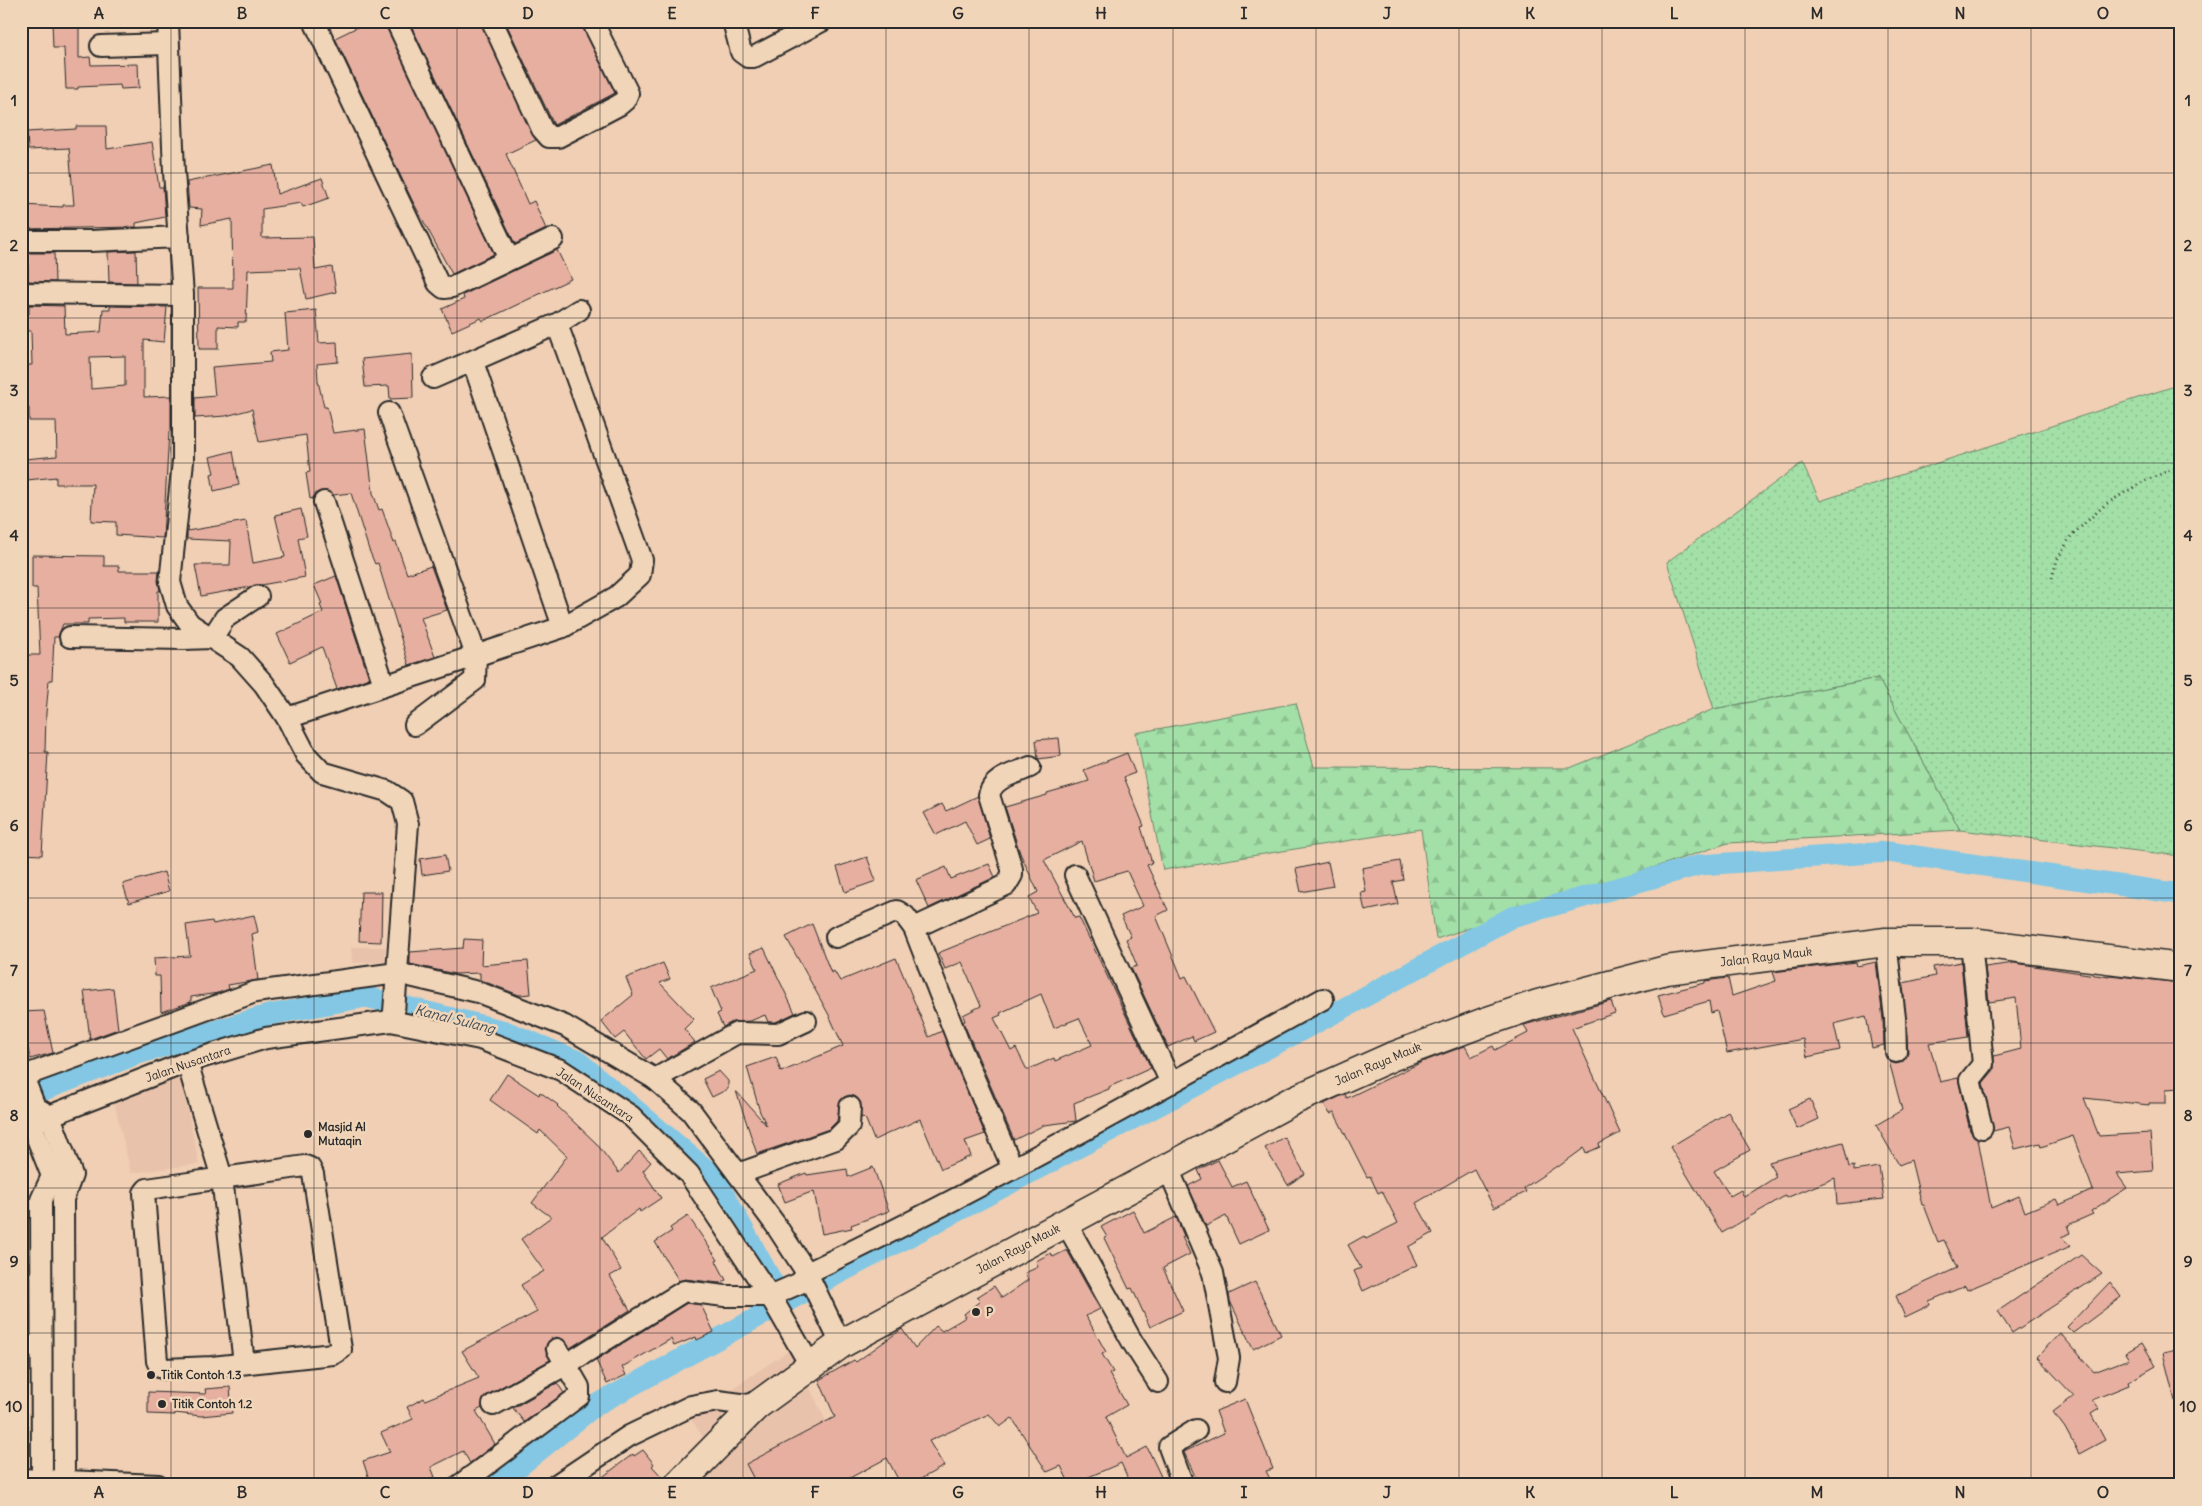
<svg xmlns="http://www.w3.org/2000/svg" width="2202" height="1506" viewBox="0 0 2202 1506" font-family="Delius,sans-serif">
<defs>
<pattern id="grass-dots" width="8" height="8" patternUnits="userSpaceOnUse" patternTransform="scale(1.25)"><rect width="8" height="8" fill="#a3e0a7"/><path d="M2 2h.1M6 6h.1" fill="none" stroke="#8cc090" stroke-width="1.8" stroke-linecap="round"/></pattern>
<pattern id="forest-firs" width="22" height="20" patternUnits="userSpaceOnUse" patternTransform="scale(1.25)"><rect width="22" height="20" fill="#a3e0a7"/><path d="M5 1l3.5 6h-7zM16 11l3.5 6h-7z" fill="#8cc090"/></pattern>
</defs>
<rect width="100%" height="100%" fill="#f0cfb4"/>
<filter id="ink" filterUnits="userSpaceOnUse"><feTurbulence type="fractalNoise" baseFrequency=".02" numOctaves="2"/><feDisplacementMap in="SourceGraphic" scale="10" xChannelSelector="R" yChannelSelector="G"/><feConvolveMatrix kernelMatrix="1 2 1 2 8 2 1 2 1" color-interpolation-filters="sRGB"/></filter>
<g filter="url(#ink)">
<g fill="#e9c2ab">
<polygon points="351,947 385,947 385,962 352,963"/>
<polygon points="181,1077 199,1164 131,1173 114,1102"/>
<polygon points="791,1349 857,1485 670,1485 704,1439 690,1417"/>
</g>
<polygon fill="url(#grass-dots)" stroke="#678669" points="2181,384 2181,856 1960,830 1878,678 1714,709 1667,562 1802,463 1820,501"/>
<polygon fill="url(#forest-firs)" stroke="#678669" points="1878,678 1960,830 1728,843 1436,939 1421,829 1163,870 1136,733 1296,703 1314,767 1570,768 1714,709"/>
<g fill="none" stroke-linecap="round" stroke-linejoin="round">
<g stroke="#83c7e4" stroke-width="21">
<polyline points="21,1099 138,1054 268,1015 366,997 505,1031 578,1061 714,1176 784,1303"/>
<polyline points="496,1485 596,1405 832,1277 1344,1008 1512,917 1700,865 1888,852 2181,894"/>
</g>
</g>
<g fill="#e6afa0" stroke="#2b2b2b" fill-rule="evenodd">
<polygon points="52,21 79,21 79,58 90,57 91,65 138,64 139,88 121,89 120,85 78,87 78,89 66,89 64,48 53,48"/>
<polygon points="370,21 384,21 494,254 452,274 412,200 335,38"/>
<polygon points="409,21 480,21 536,140 506,154 528,204 534,201 546,229 515,244"/>
<polygon points="505,21 580,21 615,93 554,125"/>
<polygon points="76,126 106,126 107,149 152,142 159,187 163,187 165,217 136,223 136,227 21,229 21,205 63,207 63,205 74,205 69,148 28,150 27,132 76,129"/>
<polygon points="273,165 277,194 322,178 329,198 303,207 301,203 262,209 262,238 313,237 315,270 332,267 336,292 306,299 300,268 248,270 246,322 238,322 238,327 218,326 218,349 199,349 198,288 233,288 232,219 201,225 202,209 189,208 187,182"/>
<polygon points="557,250 571,279 483,321 481,318 452,331 442,309 464,299 463,295"/>
<polygon points="136,251 137,283 109,282 108,252"/>
<polygon points="28,253 54,253 55,282 28,281"/>
<path d="M29,305L64,306L65,334L101,332L103,309H110V306L167,307L164,342L144,340V397L171,396V431L169,432L163,538L116,535V522L91,521L93,484H56V477L27,480L25,459L57,456L56,421H29V408H21V365H32L31,331H21V313L29,314ZM125,356V386L91,389L90,357Z"/>
<polygon points="316,310 319,343 337,342 338,362 317,364 318,381 324,407 327,407 333,433 365,429 373,493 379,510 382,509 394,543 396,542 407,574 431,566 447,610 421,618 435,657 409,665 378,563 375,564 369,550 351,493 333,495 327,491 321,491 313,498 310,499 306,473 310,472 306,435 259,442 252,409 226,416 195,418 195,398 215,396 212,367 271,362 270,352 288,350 285,313"/>
<polygon points="412,354 413,398 390,399 389,386 365,387 362,359"/>
<polygon points="233,451 239,485 214,491 211,474 214,473 210,457"/>
<polygon points="301,509 307,536 298,538 305,577 201,596 195,565 230,565 231,541 187,539 187,531 246,521 253,563 285,557 275,515"/>
<polygon points="32,555 104,556 104,566 119,566 119,571 159,571 158,581 160,591 158,591 158,622 124,622 124,618 88,619 88,624 63,624 58,637 54,637 52,680 49,680 46,713 45,752 48,752 42,855 21,854 22,655 40,655 37,588 32,588"/>
<polygon points="336,576 369,678 337,689 322,647 290,662 277,634 323,612 320,605 322,604 314,585"/>
<polygon points="1059,738 1061,756 1038,759 1036,740"/>
<path d="M1127,753L1135,773L1124,777L1144,826L1141,827L1152,863L1147,865L1168,910L1156,916L1182,978L1186,976L1214,1032L1194,1041L1192,1036L1168,1047L1131,968L1137,966L1126,939L1131,937L1121,916L1143,906L1127,871L1094,881L1082,841L1044,860L1075,918L1079,917L1151,1068L1109,1087V1089L1074,1103L1076,1121L1044,1125L1014,1140L963,1022L965,1021L963,1015L981,1006L962,962L945,969L938,953L1037,913L1029,897L1038,892L1020,853L1005,807L1047,795V793L1089,781L1084,770ZM1041,994L1054,1028L1079,1018L1092,1045L1055,1061L1054,1058L1027,1070L1016,1048L1011,1051L994,1018L1001,1015L1000,1013Z"/>
<polygon points="978,796 990,839 977,845 965,821 936,835 924,813 942,804 946,811"/>
<polygon points="445,855 448,871 422,875 420,859"/>
<polygon points="867,857 876,881 845,892 837,867"/>
<polygon points="1400,861 1403,880 1393,882 1398,904 1365,911 1361,893 1366,892 1362,868"/>
<polygon points="1328,862 1333,886 1301,892 1296,869"/>
<polygon points="989,864 995,877 929,908 916,880 946,867 951,879"/>
<polygon points="164,872 169,891 129,903 123,884"/>
<polygon points="361,892 382,892 381,942 359,941"/>
<polygon points="254,915 258,932 252,934 258,980 228,985 229,989 218,993 191,997 191,1002 161,1012 160,976 155,976 154,958 190,956 186,925 212,921 213,924"/>
<polygon points="812,924 831,973 834,971 840,981 896,958 929,1037 942,1031 985,1134 965,1141 971,1156 941,1169 920,1119 874,1140 866,1120 863,1117 861,1118 860,1101 856,1097 850,1095 844,1097 840,1101 837,1121 829,1129 757,1154 736,1091 767,1126 760,1112 747,1067 776,1057 781,1072 843,1046 829,1015 786,937"/>
<polygon points="464,939 482,940 481,965 528,961 531,994 519,995 480,980 480,973 455,974 410,964 410,952 463,948"/>
<polygon points="764,948 795,1013 776,1022 768,1022 765,1015 750,1021 732,1022 723,1027 717,1014 721,1012 711,988 757,969 750,953"/>
<polygon points="1856,962 1857,966 1876,962 1883,1019 1884,1045 1872,1048 1866,1016 1834,1024 1840,1050 1807,1057 1803,1039 1727,1053 1717,1011 1711,1013 1709,1001 1664,1014 1658,995 1705,983 1705,981 1728,978 1732,996 1776,981 1773,972"/>
<polygon points="1961,962 1968,1037 1929,1043 1940,1082 1958,1078 1970,1131 1978,1139 1991,1208 2019,1196 2025,1212 2056,1199 2059,1205 2093,1190 2073,1136 2041,1147 2040,1143 2015,1149 2009,1127 1993,1131 1983,1083 1994,1070 1994,1056 2021,1049 2016,998 1989,1002 1985,967 2014,963 2109,977 2109,975 2181,983 2181,1035 2175,1036 2177,1067 2180,1067 2180,1088 2166,1089 2166,1103 2149,1103 2149,1105 2084,1098 2099,1136 2150,1133 2153,1171 2117,1174 2127,1188 2091,1211 2093,1214 2068,1225 2071,1233 2061,1237 2071,1246 1967,1290 1965,1286 1929,1301 1930,1305 1905,1317 1896,1296 1957,1268 1944,1240 1938,1242 1924,1205 1922,1205 1911,1160 1899,1165 1876,1125 1902,1110 1889,1061 1896,1064 1902,1062 1906,1058 1908,1052 1903,983 1935,976 1933,967"/>
<polygon points="663,963 670,979 660,983 694,1019 684,1029 695,1042 667,1059 659,1049 646,1059 624,1032 615,1039 601,1021 633,995 626,978"/>
<polygon points="113,988 118,1029 90,1039 84,991"/>
<polygon points="1611,1001 1615,1013 1572,1028 1620,1133 1599,1144 1600,1147 1586,1153 1584,1148 1558,1167 1557,1166 1524,1188 1526,1192 1494,1208 1474,1169 1416,1203 1433,1233 1408,1247 1417,1265 1363,1291 1354,1271 1361,1268 1348,1245 1364,1236 1366,1239 1398,1223 1382,1191 1378,1193 1370,1176 1367,1177 1334,1112 1330,1114 1324,1104 1345,1094 1347,1098 1422,1062 1465,1046 1471,1057 1493,1046 1495,1050 1528,1033 1524,1025"/>
<polygon points="44,1011 53,1053 30,1059 21,1012"/>
<polygon points="719,1071 728,1081 728,1089 712,1097 703,1079"/>
<polygon points="507,1074 539,1095 540,1092 558,1105 557,1106 596,1143 619,1173 639,1151 651,1162 643,1171 661,1198 640,1212 639,1209 602,1237 621,1270 610,1276 630,1310 570,1348 562,1339 556,1337 551,1339 545,1349 550,1360 487,1395 483,1399 482,1408 476,1411 495,1444 470,1463 463,1451 431,1467 435,1477 417,1485 371,1485 363,1461 390,1452 381,1433 413,1419 407,1407 424,1398 425,1400 479,1378 462,1351 537,1312 521,1285 544,1271 521,1239 551,1217 532,1203 567,1156 540,1130 538,1134 490,1100"/>
<polygon points="1810,1099 1819,1119 1797,1129 1788,1109"/>
<polygon points="1728,1112 1750,1150 1714,1171 1730,1196 1741,1190 1744,1197 1776,1177 1769,1162 1843,1142 1849,1167 1854,1166 1854,1171 1879,1167 1884,1199 1837,1204 1835,1178 1786,1198 1785,1196 1722,1233 1670,1147"/>
<polygon points="1284,1137 1305,1174 1288,1185 1265,1148"/>
<polygon points="1218,1160 1232,1187 1246,1181 1269,1230 1239,1244 1226,1216 1206,1226 1188,1186 1202,1179 1198,1170"/>
<polygon points="873,1167 889,1211 851,1225 852,1228 822,1234 814,1191 785,1202 778,1184 806,1173 807,1175 847,1169 848,1177"/>
<polygon points="1133,1210 1144,1233 1176,1217 1184,1236 1182,1237 1190,1254 1163,1268 1183,1311 1150,1327 1132,1288 1129,1289 1104,1238 1107,1237 1101,1227"/>
<polygon points="688,1216 718,1260 716,1261 726,1280 719,1283 685,1279 679,1281 655,1242 672,1231 670,1228"/>
<polygon points="1067,1250 1100,1309 1086,1316 1106,1352 1102,1354 1113,1372 1109,1374 1127,1405 1106,1417 1126,1458 1147,1447 1165,1485 1131,1485 1121,1463 1070,1485 1061,1466 1047,1472 1012,1418 1000,1427 989,1414 929,1441 944,1466 910,1485 901,1485 887,1458 846,1480 848,1485 757,1485 746,1464 835,1417 819,1380 854,1360 856,1362 902,1329 915,1348 936,1326 942,1331 966,1317 964,1314 980,1301 977,1297 994,1286 1002,1298 1028,1280 1025,1273 1038,1267 1036,1261 1051,1253 1053,1257"/>
<polygon points="2081,1255 2102,1274 2012,1333 1998,1311"/>
<polygon points="1255,1282 1281,1335 1253,1349 1230,1301 1229,1294"/>
<polygon points="2110,1282 2121,1297 2073,1333 2067,1327"/>
<polygon points="687,1303 701,1305 714,1332 697,1340 696,1337 674,1346 671,1339 622,1367 626,1375 607,1384 596,1360"/>
<polygon points="2060,1333 2094,1372 2129,1359 2125,1353 2142,1343 2156,1366 2128,1382 2129,1385 2092,1400 2099,1409 2091,1414 2105,1440 2079,1454 2065,1428 2053,1412 2074,1396 2037,1357"/>
<polygon points="2181,1349 2181,1401 2175,1401 2163,1353"/>
<polygon points="557,1383 564,1393 524,1422 513,1408"/>
<polygon points="230,1387 232,1413 201,1416 175,1413 175,1415 148,1414 148,1392 206,1394 205,1389"/>
<polygon points="1245,1399 1273,1469 1266,1471 1273,1485 1199,1485 1184,1452 1224,1433 1216,1411"/>
<polygon points="643,1450 654,1464 652,1466 664,1479 663,1485 592,1485 633,1454 634,1456"/>
</g>
<g fill="none" stroke-linecap="round" stroke-linejoin="round">
<g stroke="#2b2b2b" stroke-width="24">
<g id="street">
<polyline points="314,21 438,283 444,288 452,287 553,239"/>
<polyline points="396,21 509,259"/>
<polyline points="492,21 542,129 549,137 558,137 619,105 625,100 628,93 592,21"/>
<polyline points="733,21 741,52 748,57 754,57 822,21"/>
<polyline points="101,46 168,44"/>
<polyline points="21,241 91,241 179,237"/>
<polyline points="21,293 183,295"/>
<polyline points="473,362 563,627"/>
<polyline points="433,378 557,324 579,310"/>
<polyline points="389,413 476,655 475,680 415,725"/>
<polyline points="324,502 384,685"/>
<polyline points="70,637 184,639 212,638 225,618 258,596"/>
<polyline points="287,718 563,627 616,597 640,575 642,560 557,324"/>
<polyline points="1075,875 1171,1083"/>
<polyline points="836,937 897,911 905,916 914,928"/>
<polyline points="1886,942 1895,1018 1896,1052"/>
<polyline points="1971,942 1983,1064 1970,1080 1982,1128"/>
<polyline points="391,1021 480,1039 561,1070 631,1116 689,1174 775,1304 810,1365"/>
<polyline points="187,1062 222,1178 244,1363"/>
<polyline points="23,1076 35,1107 50,1116 72,1175 63,1199 64,1481"/>
<polyline points="21,1077 255,992 397,973 478,992 565,1026 655,1079 691,1111 775,1224 807,1273 841,1344"/>
<polyline points="655,1079 737,1033 778,1034 806,1021"/>
<polyline points="34,1111 31,1123 52,1176 41,1200 42,1479"/>
<polyline points="21,1127 187,1062 266,1038 391,1021 394,1012 408,824 402,801 387,791 322,772 306,755 287,718 264,684 240,657 190,624 177,606 170,582 183,461 183,295 174,172 168,21"/>
<polygon points="305,1166 310,1168 313,1174 341,1349 333,1354 212,1367 165,1369 160,1367 157,1361 144,1193 147,1189"/>
<polyline points="1168,1168 1213,1273 1229,1358 1225,1382"/>
<path d="M1013,1169L960,1046L914,928L1006,885L1012,875V869L989,795C993,777 1015,774 1030,767"/>
<polyline points="738,1174 836,1139 849,1126 850,1107"/>
<polyline points="1066,1223 1133,1343 1158,1382"/>
<polyline points="21,1346 40,1346"/>
<path d="M493,1405L567,1364L684,1291L725,1296H770L800,1283L807,1273C983,1189 1152,1093 1323,999"/>
<polyline points="21,1479 158,1485"/>
<polyline points="460,1485 579,1396 579,1387 557,1349"/>
<polyline points="556,1485 629,1436 691,1406 718,1401 756,1406"/>
<polyline points="1183,1485 1169,1447 1196,1430"/>
</g>
</g>
<g stroke="#2b2b2b" stroke-width="31">
<polyline id="primary" points="678,1485 756,1406 841,1344 1292,1101 1391,1057 1482,1023 1538,1004 1666,970 1886,942 1971,942 2181,968"/>
</g>
<polyline stroke="#2b2b2b" stroke-width="3" stroke-dasharray="1 4" stroke-linecap="butt" points="2052,578 2057,560 2071,536 2106,504 2144,481 2181,466"/>
<use href="#street" stroke="#f1d5b8" stroke-width="20"/>
<use href="#primary" stroke="#f1d5b8" stroke-width="28"/>
</g>
</g>
<path fill="none" stroke="#2b2b2b" stroke-width="1" stroke-opacity="0.55" d="M171,21V1485M314,21V1485M457,21V1485M600,21V1485M743,21V1485M886,21V1485M1029,21V1485M1173,21V1485M1316,21V1485M1459,21V1485M1602,21V1485M1745,21V1485M1888,21V1485M2031,21V1485M21,173H2181M21,318H2181M21,463H2181M21,608H2181M21,753H2181M21,898H2181M21,1043H2181M21,1188H2181M21,1333H2181"/>
<g fill="#2b2b2b" stroke="#f1d5b8" stroke-width="2">
<circle cx="308" cy="1134" r="5"/>
<circle cx="976" cy="1312" r="5"/>
<circle cx="151" cy="1375" r="5"/>
<circle cx="162" cy="1404" r="5"/>
</g>
<g text-anchor="middle" stroke-width="5" stroke-linejoin="round" paint-order="stroke">
<g font-size="12" fill="#2b2b2b" stroke="#f1d5b8">
<text transform="translate(1766 957) rotate(-7)" y="4">Jalan Raya Mauk</text>
<text transform="translate(188 1064) rotate(-19)" y="4">Jalan Nusantara</text>
<text transform="translate(1378 1064) rotate(-23)" y="4">Jalan Raya Mauk</text>
<text transform="translate(595 1095) rotate(33)" y="4">Jalan Nusantara</text>
<text transform="translate(1018 1249) rotate(-28)" y="4">Jalan Raya Mauk</text>
</g>
<g font-size="12" font-weight="bold" fill="#2b2b2b" stroke="#f1d5b8" text-anchor="start">
<text x="318" y="1131">Masjid Al<tspan x="318" dy="14">Mutaqin</tspan></text>
<text x="986" y="1316">P</text>
<text x="161" y="1379">Titik Contoh 1.3</text>
<text x="172" y="1408">Titik Contoh 1.2</text>
</g>
<g font-size="14" font-style="italic" fill="#3d4a50" stroke="#f1d5b8">
<text transform="translate(455 1019) rotate(14)" y="5">Kanal Sulang</text>
</g>
</g>
<rect width="2202" height="1506" fill="none" stroke="#f1d5b8" stroke-width="55"/>
<rect x="28" y="28" width="2146" height="1450" fill="none" stroke="#2b2b2b" stroke-width="2"/>
<g font-size="16" text-anchor="middle" font-weight="bold" fill="#2b2b2b">
<text x="99" y="19">A</text>
<text x="242" y="19">B</text>
<text x="385" y="19">C</text>
<text x="528" y="19">D</text>
<text x="672" y="19">E</text>
<text x="815" y="19">F</text>
<text x="958" y="19">G</text>
<text x="1101" y="19">H</text>
<text x="1244" y="19">I</text>
<text x="1387" y="19">J</text>
<text x="1530" y="19">K</text>
<text x="1674" y="19">L</text>
<text x="1817" y="19">M</text>
<text x="1960" y="19">N</text>
<text x="2103" y="19">O</text>
<text x="14" y="106">1</text>
<text x="2188" y="106">1</text>
<text x="14" y="251">2</text>
<text x="2188" y="251">2</text>
<text x="14" y="396">3</text>
<text x="2188" y="396">3</text>
<text x="14" y="541">4</text>
<text x="2188" y="541">4</text>
<text x="14" y="686">5</text>
<text x="2188" y="686">5</text>
<text x="14" y="831">6</text>
<text x="2188" y="831">6</text>
<text x="14" y="976">7</text>
<text x="2188" y="976">7</text>
<text x="14" y="1121">8</text>
<text x="2188" y="1121">8</text>
<text x="14" y="1267">9</text>
<text x="2188" y="1267">9</text>
<text x="14" y="1412">10</text>
<text x="2188" y="1412">10</text>
<text x="99" y="1498">A</text>
<text x="242" y="1498">B</text>
<text x="385" y="1498">C</text>
<text x="528" y="1498">D</text>
<text x="672" y="1498">E</text>
<text x="815" y="1498">F</text>
<text x="958" y="1498">G</text>
<text x="1101" y="1498">H</text>
<text x="1244" y="1498">I</text>
<text x="1387" y="1498">J</text>
<text x="1530" y="1498">K</text>
<text x="1674" y="1498">L</text>
<text x="1817" y="1498">M</text>
<text x="1960" y="1498">N</text>
<text x="2103" y="1498">O</text>
</g>
</svg>
